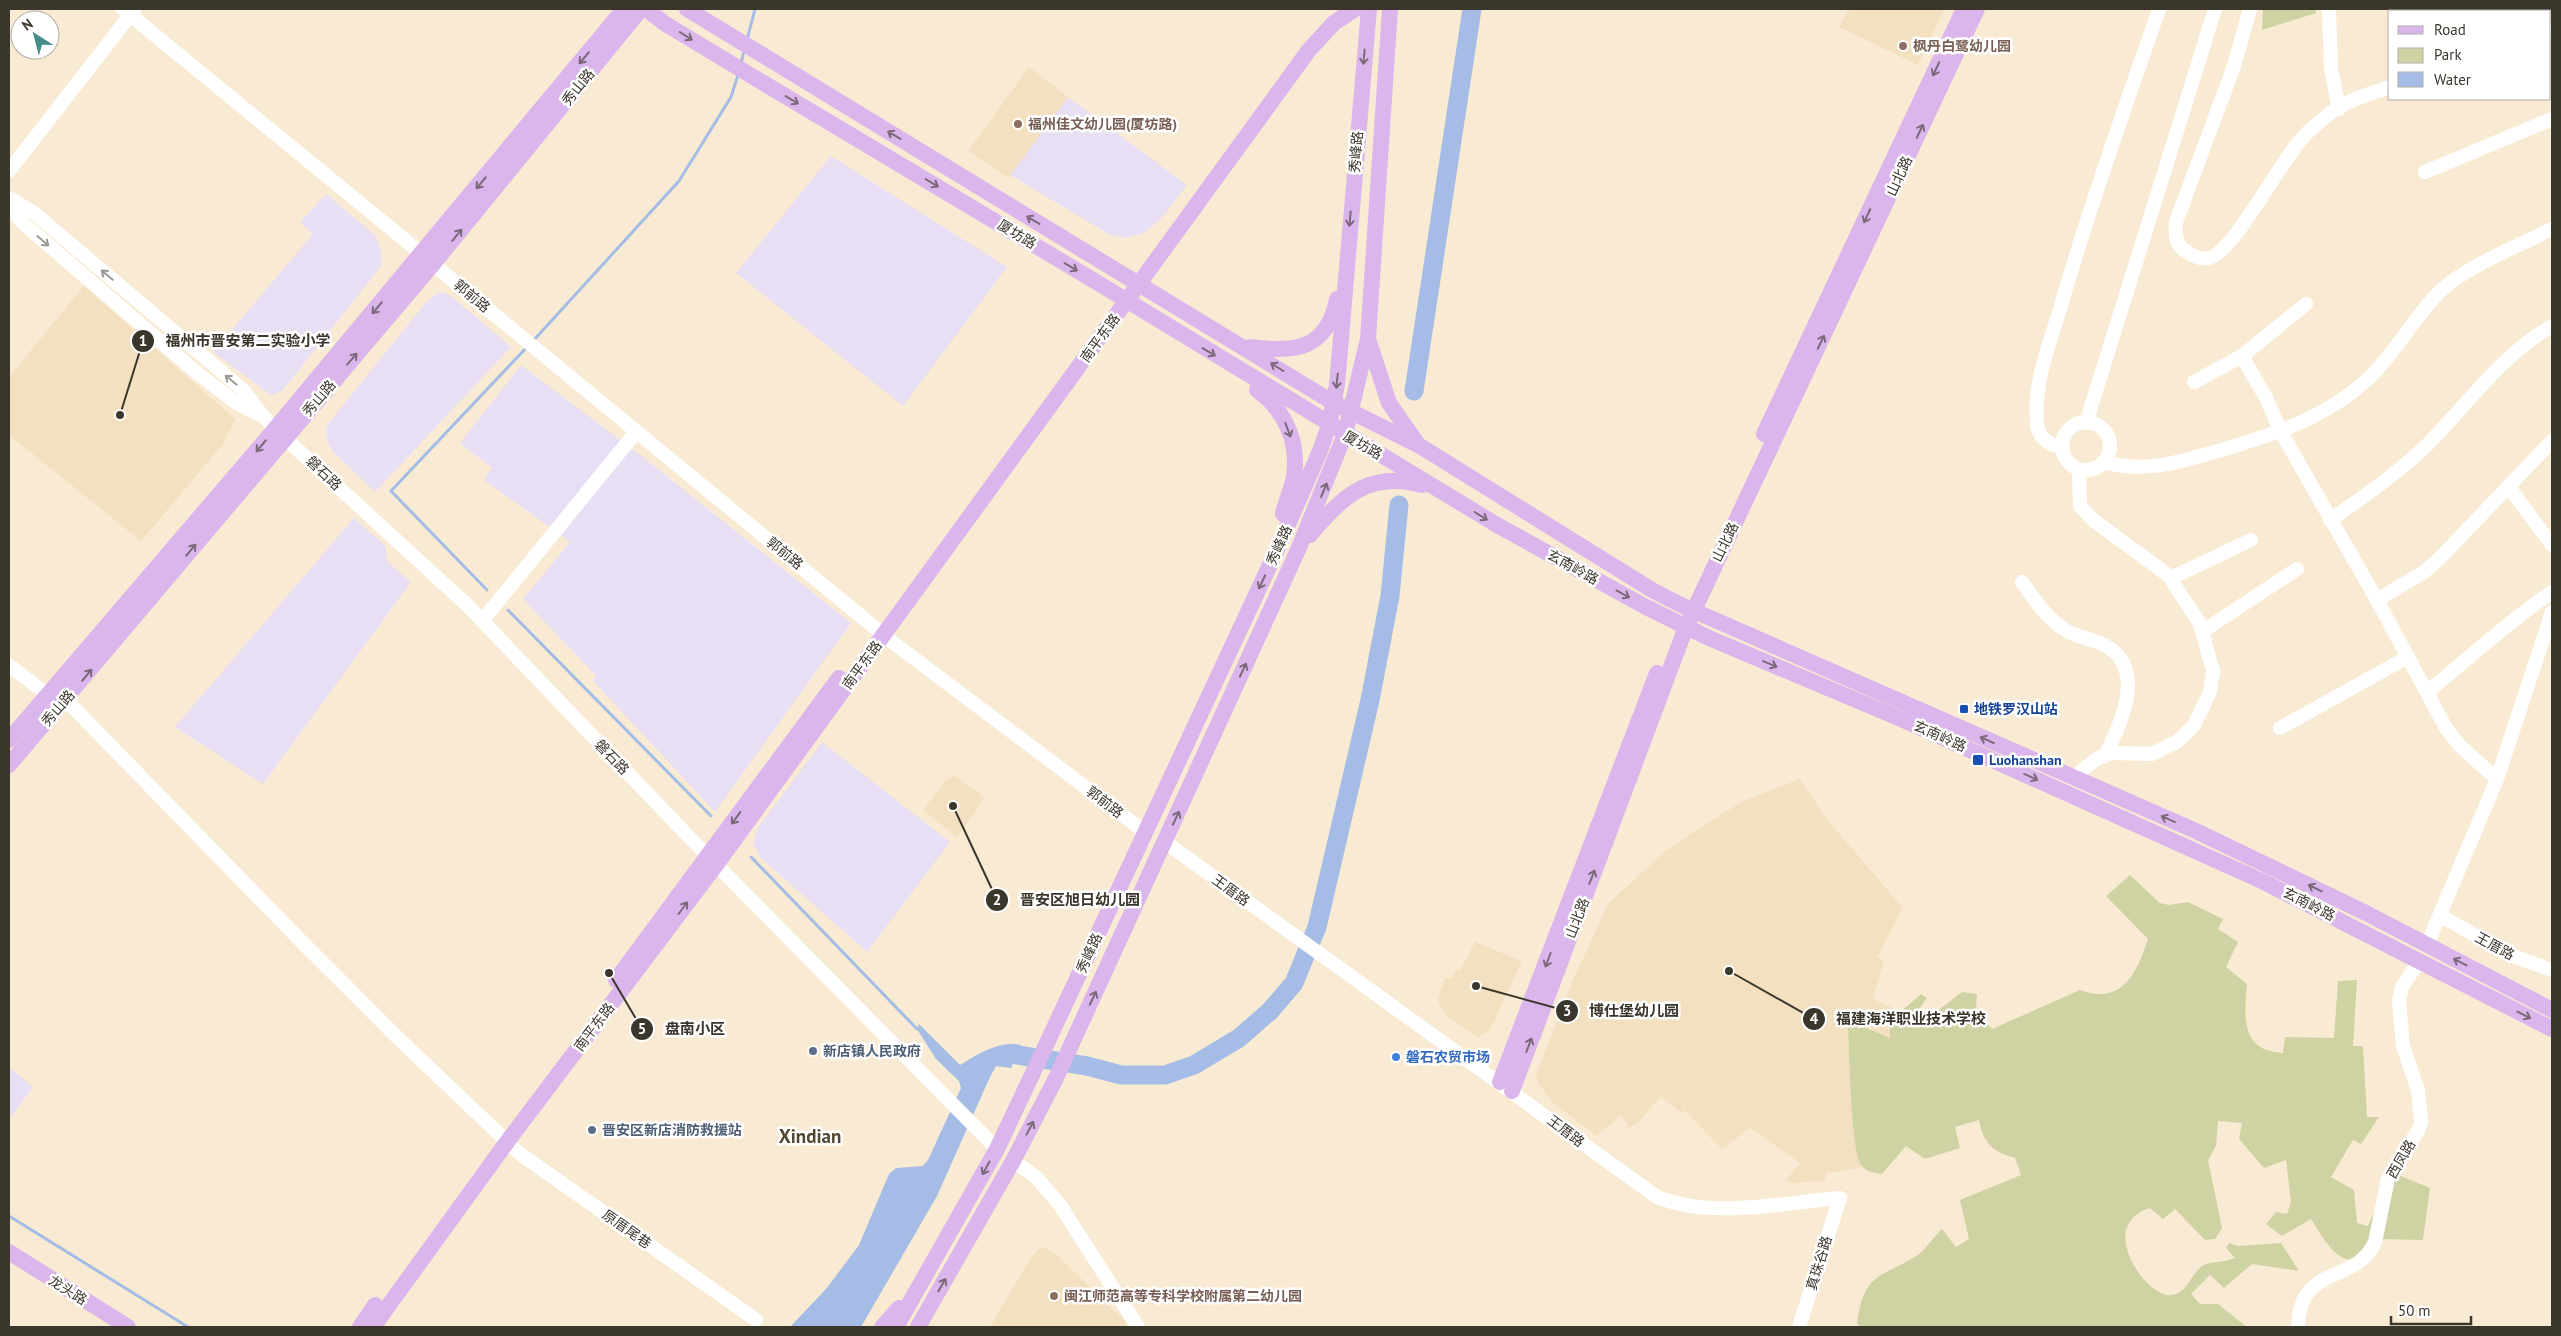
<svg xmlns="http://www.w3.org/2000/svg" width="2561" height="1336" viewBox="0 0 2561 1336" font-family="'PT Sans','Noto Sans SC',sans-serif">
<rect width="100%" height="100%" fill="#f9ebd3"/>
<g fill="#e8dff4">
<polygon points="1068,97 1187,185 1160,220 1144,233 1126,238 1110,235 1010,175"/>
<polygon points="831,156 1007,267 903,406 736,273"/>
<polygon points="326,194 376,236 381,251 382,265 283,390 272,396 213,352 313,234 300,222"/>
<polygon points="442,292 450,295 511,347 375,492 332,451 327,440 326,429 328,424 427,301 437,294"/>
<polygon points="521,365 644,458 851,623 715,812 593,681 596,676 523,599 570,542 484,480 492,468 460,443"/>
<polygon points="354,518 386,546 386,560 411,582 263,784 175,727"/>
<polygon points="822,742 950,842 867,952 761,858 753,844 757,829"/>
<polygon points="9,1067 33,1087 9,1120"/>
</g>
<g fill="#f2e0c1">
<polygon points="1849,9 1944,9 1918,65 1839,27"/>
<polygon points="1029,67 1068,97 1008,178 968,151"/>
<polygon points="84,286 235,419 223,444 141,541 9,435 9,377"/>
<polygon points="955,776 978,792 984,799 957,837 923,810 946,780"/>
<polygon points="1800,779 1826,818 1903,908 1877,957 1884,961 1873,999 1900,1011 1890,1021 1890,1038 1857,1024 1858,1160 1862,1168 1826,1173 1825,1181 1791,1183 1786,1180 1800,1163 1750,1128 1722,1149 1684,1110 1681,1113 1661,1096 1640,1120 1629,1128 1621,1115 1597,1136 1553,1103 1538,1083 1536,1075 1572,982 1608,904 1663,853 1692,833 1743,801"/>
<polygon points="1475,942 1522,961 1490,1030 1479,1037 1450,1019 1439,1005 1438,998 1445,978 1452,979 1456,969 1460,971"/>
<polygon points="1045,1247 1056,1254 1127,1323 1123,1327 990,1327 1032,1256 1039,1248"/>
</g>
<g fill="#cfd3a4">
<polygon points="2263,9 2316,9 2316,13 2262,30"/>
<path d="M2130,875L2160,903L2169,905L2188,902L2223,919L2218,929L2238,942L2226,967L2247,984C2244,1018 2241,1051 2283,1053L2285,1037L2334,1038L2338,981L2357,980L2353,1046H2363L2367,1117H2379L2361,1144L2353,1140L2331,1177L2354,1190L2357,1223L2368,1226L2391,1172L2430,1188L2423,1240L2376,1239C2370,1245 2363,1255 2356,1258C2337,1267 2319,1231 2311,1219L2282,1236L2266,1224L2276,1212L2287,1214L2291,1202L2286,1160L2264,1168L2239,1139L2242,1123L2218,1121L2216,1146L2208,1160L2222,1228L2215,1239L2205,1240L2175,1209L2163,1219L2150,1208C2094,1225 2148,1300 2172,1295C2188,1292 2190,1275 2202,1266C2209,1261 2224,1263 2235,1258L2226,1248L2229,1243L2238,1246L2281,1243L2299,1271L2252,1264L2224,1288L2210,1275L2191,1294L2200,1304H2218L2247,1327H1860L1857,1323C1864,1272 1881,1278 1918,1255C1926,1249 1934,1236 1942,1229L1956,1247L1969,1239L1960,1200L2021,1175L2015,1158C1992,1152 1983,1142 1979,1120L1955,1127L1960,1148L1925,1159L1906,1146L1882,1174C1874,1173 1866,1172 1861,1165C1851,1152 1849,1048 1848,1024H1857L1890,1038V1021L1921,994L1927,998L1917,1012L1928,1018L1962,992L1977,994L1976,1010L1992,1029L2080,990C2122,1005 2136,975 2148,939L2106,896Z"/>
</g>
<path fill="#a4bce6" d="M919,1024L960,1065C978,1054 999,1040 1021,1045L1011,1068L996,1066L989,1079L937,1196L861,1327H790L826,1289L859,1245L889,1174L896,1168L923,1166L928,1160L961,1088L959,1081L936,1059L917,1029Z"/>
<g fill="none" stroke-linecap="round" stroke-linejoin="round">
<g stroke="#a4bce6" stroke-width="3">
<polyline points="747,40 755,9"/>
<polyline points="741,64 744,51"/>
<polyline points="533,341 679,181 731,97 738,75"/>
<polyline points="487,590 391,491 527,347"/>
<polyline points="508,610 711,816"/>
<polyline points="751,857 917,1029"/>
<polyline points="9,1216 188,1327"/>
</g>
<g stroke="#a4bce6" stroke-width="19">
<polyline points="1414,391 1472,9"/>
<polyline points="1017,1055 1087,1066 1121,1075 1165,1075 1194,1065 1239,1038 1270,1011 1294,983 1317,927 1370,700 1390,596 1399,505"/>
</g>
<g stroke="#fff" stroke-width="14">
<polyline points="123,9 422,254"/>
<path d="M2250,9L2234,66L2176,222C2175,232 2175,244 2184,250C2192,255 2199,260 2209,258C2235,252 2282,156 2307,133C2318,123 2333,109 2347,103C2360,96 2376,92 2390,87"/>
<polyline points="2329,9 2331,68 2339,109"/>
<polyline points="2550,31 2552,30"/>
<polyline points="9,171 135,9"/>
<polyline points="2425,172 2552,119"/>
<polyline points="9,198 33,212 243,390 263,416 275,429 467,605 689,837 997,1149"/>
<polyline points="9,207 24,224 196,372 235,402 262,416"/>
<polyline points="433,264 891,641 1145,832"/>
<polyline points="2242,356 2266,398 2281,432 2377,600 2446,728 2460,746 2497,779"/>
<polyline points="2194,382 2242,356 2306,304"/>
<circle cx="2086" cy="446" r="24"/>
<polyline points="2086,423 2215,9"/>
<path d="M2062,448C2050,445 2038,438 2037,424C2033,384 2049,346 2060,309C2089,208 2125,108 2159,9"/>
<path d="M2103,462C2148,474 2183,461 2225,449C2278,433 2329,416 2370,377C2400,348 2418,308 2451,282C2480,261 2520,245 2552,229"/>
<polyline points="2079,469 2080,506 2093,520 2168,575 2200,624 2213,671 2210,692 2194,725 2178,741 2152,754 2111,753 2098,758 2081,771"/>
<polyline points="2508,486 2552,545"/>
<path d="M2330,520C2364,497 2398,473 2427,445C2467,405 2502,354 2552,326"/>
<polyline points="2171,578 2251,540"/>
<path d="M2022,582C2035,600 2046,618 2065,630C2076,637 2090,638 2102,644C2148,665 2122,722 2105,756"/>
<polyline points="2377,600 2424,572 2440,558 2552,441"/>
<polyline points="482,621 636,432"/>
<polyline points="2203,631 2297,569"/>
<polyline points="9,665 48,695 66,700 299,939 399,1039 519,1153 756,1320"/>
<path d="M2427,692C2469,659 2507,622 2552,592"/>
<polyline points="2280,728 2408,657"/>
<path d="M1165,842L1657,1197C1712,1219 1782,1203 1840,1198L1799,1327"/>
<polyline points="2441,916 2510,955 2552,970"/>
<polyline points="2427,945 2497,779 2552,612"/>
<polyline points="1013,1161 1036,1177 1060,1205 1138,1327"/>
<path d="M2298,1327C2300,1262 2355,1286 2375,1242L2388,1179L2419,1129L2421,1121L2418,1090L2403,1046L2399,1001L2402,987L2419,961"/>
</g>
<g stroke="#dbb6ec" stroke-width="16">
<polyline points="646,9 664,23 750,75 1098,283 1497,525 1646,607 1709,638 1901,719 2262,881 2552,1029"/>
<polyline points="687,9 1334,403 1420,446 1652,590 1683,606 2196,831 2366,913 2552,1010"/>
<polyline points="1369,342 1389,403 1417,443"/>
<path d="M1250,347C1294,353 1327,350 1337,299"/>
<path d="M1257,390C1285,410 1299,442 1294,476C1292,489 1286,501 1283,514"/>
<polyline points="1764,434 1964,9"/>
<path d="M1310,535C1341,497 1370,470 1422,485"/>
<polyline points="9,740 275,429 624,9"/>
<polyline points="9,765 433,264 641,9"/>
<polyline points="616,980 839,678"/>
<polyline points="1500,1082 1657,673"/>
<polyline points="1512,1091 1686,627 1977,9"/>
<polyline points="9,1252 128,1327"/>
<polyline points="360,1327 375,1305"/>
<polyline points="373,1327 507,1142 716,865 1309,50 1334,23 1355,9"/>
<polyline points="882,1327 899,1308"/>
<polyline points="896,1327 997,1149 1047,1043 1276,552 1320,451 1329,425 1337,385 1369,9"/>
<polyline points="918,1327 1013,1161 1056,1078 1298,550 1345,434 1368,339 1390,9"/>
</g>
</g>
<defs><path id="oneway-shaft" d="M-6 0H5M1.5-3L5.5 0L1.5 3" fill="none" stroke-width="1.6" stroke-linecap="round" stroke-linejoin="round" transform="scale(1.25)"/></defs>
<g stroke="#7b6979">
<use href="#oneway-shaft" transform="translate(686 36) rotate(32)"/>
<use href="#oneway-shaft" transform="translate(1364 57) rotate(95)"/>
<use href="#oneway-shaft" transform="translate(584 58) rotate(130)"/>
<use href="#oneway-shaft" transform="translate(1936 69) rotate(115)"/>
<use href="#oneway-shaft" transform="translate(792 100) rotate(31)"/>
<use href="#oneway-shaft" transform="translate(1920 131) rotate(-65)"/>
<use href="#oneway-shaft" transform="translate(894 135) rotate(-149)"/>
<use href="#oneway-shaft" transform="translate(481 183) rotate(130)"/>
<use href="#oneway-shaft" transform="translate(932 183) rotate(31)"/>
<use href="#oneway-shaft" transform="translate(1867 216) rotate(115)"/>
<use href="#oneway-shaft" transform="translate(1350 219) rotate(95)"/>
<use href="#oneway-shaft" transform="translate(1033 220) rotate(-149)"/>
<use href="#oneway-shaft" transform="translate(457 235) rotate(-51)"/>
<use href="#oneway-shaft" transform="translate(1071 267) rotate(31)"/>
<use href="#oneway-shaft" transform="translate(377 308) rotate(130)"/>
<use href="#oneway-shaft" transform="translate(1821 342) rotate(-64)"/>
<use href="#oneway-shaft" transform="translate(1209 352) rotate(31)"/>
<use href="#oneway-shaft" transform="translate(352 359) rotate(-49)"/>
<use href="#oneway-shaft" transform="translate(1277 367) rotate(-148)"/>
<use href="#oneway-shaft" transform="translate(1337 381) rotate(96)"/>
<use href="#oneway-shaft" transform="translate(1288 430) rotate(69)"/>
<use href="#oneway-shaft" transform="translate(261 446) rotate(130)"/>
<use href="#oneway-shaft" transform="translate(1324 490) rotate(-67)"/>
<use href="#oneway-shaft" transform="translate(1481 516) rotate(32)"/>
<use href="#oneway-shaft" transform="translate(191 550) rotate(-50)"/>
<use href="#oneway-shaft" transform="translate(1262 582) rotate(115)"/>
<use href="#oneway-shaft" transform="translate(1623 594) rotate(29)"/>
<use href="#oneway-shaft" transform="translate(1770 664) rotate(23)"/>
<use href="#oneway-shaft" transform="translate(1243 670) rotate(-65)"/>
<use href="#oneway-shaft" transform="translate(87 675) rotate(-50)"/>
<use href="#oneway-shaft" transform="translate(1987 740) rotate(-156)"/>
<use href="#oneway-shaft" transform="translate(2031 777) rotate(24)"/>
<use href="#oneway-shaft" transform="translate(736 818) rotate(126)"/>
<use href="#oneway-shaft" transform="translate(1176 818) rotate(-65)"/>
<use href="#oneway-shaft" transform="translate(2168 819) rotate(-156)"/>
<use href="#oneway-shaft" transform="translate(1592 877) rotate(-69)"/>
<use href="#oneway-shaft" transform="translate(2315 888) rotate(-154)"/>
<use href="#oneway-shaft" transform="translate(683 908) rotate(-53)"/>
<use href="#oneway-shaft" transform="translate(1548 960) rotate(111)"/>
<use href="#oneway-shaft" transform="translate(2460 962) rotate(-153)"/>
<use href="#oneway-shaft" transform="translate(1093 998) rotate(-65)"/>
<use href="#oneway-shaft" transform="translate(2524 1015) rotate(27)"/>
<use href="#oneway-shaft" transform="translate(1529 1045) rotate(-69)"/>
<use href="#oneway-shaft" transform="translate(1030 1128) rotate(-62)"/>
<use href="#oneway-shaft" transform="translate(986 1168) rotate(119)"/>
<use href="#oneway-shaft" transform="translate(942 1285) rotate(-60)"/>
</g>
<g stroke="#9d9a96">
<use href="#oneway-shaft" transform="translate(43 241) rotate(41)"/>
<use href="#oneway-shaft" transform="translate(107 275) rotate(-140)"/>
<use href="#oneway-shaft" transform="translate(231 380) rotate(-141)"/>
</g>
<g fill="#8d6e63" stroke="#fff" stroke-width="2">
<circle cx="1903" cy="46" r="5"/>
<circle cx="1018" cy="124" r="5"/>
<circle cx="1054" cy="1296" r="5"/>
</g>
<g fill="#1a4fb4" stroke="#fff" stroke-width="2">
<rect x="1959" y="704" width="10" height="10" rx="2.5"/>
<rect x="1972" y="754" width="12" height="12" rx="2.5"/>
</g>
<g fill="#5c6f8a" stroke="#fff" stroke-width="2">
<circle cx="813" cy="1051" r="5"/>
<circle cx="592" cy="1130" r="5"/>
</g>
<circle fill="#3f7fe0" stroke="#fff" stroke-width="2" cx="1396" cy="1057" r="5"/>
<g text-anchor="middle" stroke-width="5" stroke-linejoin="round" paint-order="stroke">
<g font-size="14" font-weight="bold" fill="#785e54" stroke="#fff" text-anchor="start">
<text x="1913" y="51">枫丹白鹭幼儿园</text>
<text x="1028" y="129">福州佳文幼儿园(厦坊路)</text>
<text x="1064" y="1301">闽江师范高等专科学校附属第二幼儿园</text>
</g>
<g font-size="14" fill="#3b362c" stroke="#fff">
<text transform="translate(578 87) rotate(-51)" y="5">秀山路</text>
<text transform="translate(1356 152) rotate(-85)" y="5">秀峰路</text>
<text transform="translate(1899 176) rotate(-65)" y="5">山北路</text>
<text transform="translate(1017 234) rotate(31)" y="5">厦坊路</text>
<text transform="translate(472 296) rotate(40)" y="5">郭前路</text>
<text transform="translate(1100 338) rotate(-54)" y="5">南平东路</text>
<text transform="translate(319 398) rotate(-49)" y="5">秀山路</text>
<text transform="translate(1363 445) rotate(30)" y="5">厦坊路</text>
<text transform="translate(324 473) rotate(43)" y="5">磐石路</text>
<text transform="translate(1725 542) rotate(-64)" y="5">山北路</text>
<text transform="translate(1279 545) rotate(-66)" y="5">秀峰路</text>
<text transform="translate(785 553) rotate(39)" y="5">郭前路</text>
<text transform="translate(1573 567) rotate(29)" y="5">玄南岭路</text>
<text transform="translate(862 665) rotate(-54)" y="5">南平东路</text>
<text transform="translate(58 708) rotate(-49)" y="5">秀山路</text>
<text transform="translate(1940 736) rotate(24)" y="5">玄南岭路</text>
<text transform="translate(612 757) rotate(46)" y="5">磐石路</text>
<text transform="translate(1105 802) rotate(37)" y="5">郭前路</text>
<text transform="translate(1231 890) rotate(36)" y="5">王厝路</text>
<text transform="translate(2309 904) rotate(27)" y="5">玄南岭路</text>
<text transform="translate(1577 918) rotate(-69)" y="5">山北路</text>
<text transform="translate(2495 946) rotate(28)" y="5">王厝路</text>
<text transform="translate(1089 953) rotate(-65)" y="5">秀峰路</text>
<text transform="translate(594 1027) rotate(-53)" y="5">南平东路</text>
<text transform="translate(1566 1131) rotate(37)" y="5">王厝路</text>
<text transform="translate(2401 1159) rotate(-60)" y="5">西凤路</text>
<text transform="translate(627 1229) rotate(35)" y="5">原厝尾巷</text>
<text transform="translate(1819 1263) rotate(-73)" y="5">真珠谷路</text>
<text transform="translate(68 1290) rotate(32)" y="5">龙头路</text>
</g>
<g font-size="14" font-weight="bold" fill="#164399" stroke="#fff" text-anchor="start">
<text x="1974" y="714">地铁罗汉山站</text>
<text x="1989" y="765">Luohanshan</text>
</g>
<g font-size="14" font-weight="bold" fill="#4e5e75" stroke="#fff" text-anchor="start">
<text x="823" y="1056">新店镇人民政府</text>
<text x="602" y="1135">晋安区新店消防救援站</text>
</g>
<g font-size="14" font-weight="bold" fill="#366cbe" stroke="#fff" text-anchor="start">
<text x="1406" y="1062">磐石农贸市场</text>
</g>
<g font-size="19" font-weight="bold" fill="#524631" stroke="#fff">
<text x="810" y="1143">Xindian</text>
</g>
</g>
<path fill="none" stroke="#3b362c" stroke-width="2" d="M120 415L143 341M953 806L997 900M1476 986L1567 1011M1729 971L1814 1019M609 973L642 1029"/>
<g fill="#3b362c" stroke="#fff" stroke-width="2">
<circle cx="120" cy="415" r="5"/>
<circle cx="953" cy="806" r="5"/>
<circle cx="1476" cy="986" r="5"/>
<circle cx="1729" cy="971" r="5"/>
<circle cx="609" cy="973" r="5"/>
<circle cx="143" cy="341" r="12"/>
<circle cx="997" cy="900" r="12"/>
<circle cx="1567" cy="1011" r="12"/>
<circle cx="1814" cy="1019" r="12"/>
<circle cx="642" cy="1029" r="12"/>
</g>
<g font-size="15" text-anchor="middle" font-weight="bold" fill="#fff">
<text x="143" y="346">1</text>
<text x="997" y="905">2</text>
<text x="1567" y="1016">3</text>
<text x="1814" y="1024">4</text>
<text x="642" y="1034">5</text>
</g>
<g font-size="15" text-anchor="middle" font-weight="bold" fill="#3b362c" stroke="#fff" stroke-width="5" stroke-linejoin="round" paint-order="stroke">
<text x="248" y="346">福州市晋安第二实验小学</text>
<text x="1080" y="905">晋安区旭日幼儿园</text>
<text x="1634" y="1016">博仕堡幼儿园</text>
<text x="1911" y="1024">福建海洋职业技术学校</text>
<text x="695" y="1034">盘南小区</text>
</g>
<rect width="2561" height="1336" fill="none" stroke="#3b362c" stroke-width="20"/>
<rect x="2388" y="10" width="162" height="90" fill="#ffffff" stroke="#b1afab"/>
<rect x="2398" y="26" width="25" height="8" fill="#dbb6ec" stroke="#b1afab"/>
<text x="2434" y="35" font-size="15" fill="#3b362c">Road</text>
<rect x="2398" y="48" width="25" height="15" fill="#cfd3a4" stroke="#b1afab"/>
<text x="2434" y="60" font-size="15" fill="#3b362c">Park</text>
<rect x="2398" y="72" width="25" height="15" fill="#a4bce6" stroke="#b1afab"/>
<text x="2434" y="85" font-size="15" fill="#3b362c">Water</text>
<g transform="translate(35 35) rotate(324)"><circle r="24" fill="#ffffff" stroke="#b1afab"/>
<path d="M0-4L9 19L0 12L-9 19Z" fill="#468d89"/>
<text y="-8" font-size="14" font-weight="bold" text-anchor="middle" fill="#3b362c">N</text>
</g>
<path d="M2391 1316v8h80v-8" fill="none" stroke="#3b362c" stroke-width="2.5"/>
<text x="2398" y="1316" font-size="15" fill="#3b362c" stroke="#ffffff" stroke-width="4" paint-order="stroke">50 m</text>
</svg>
